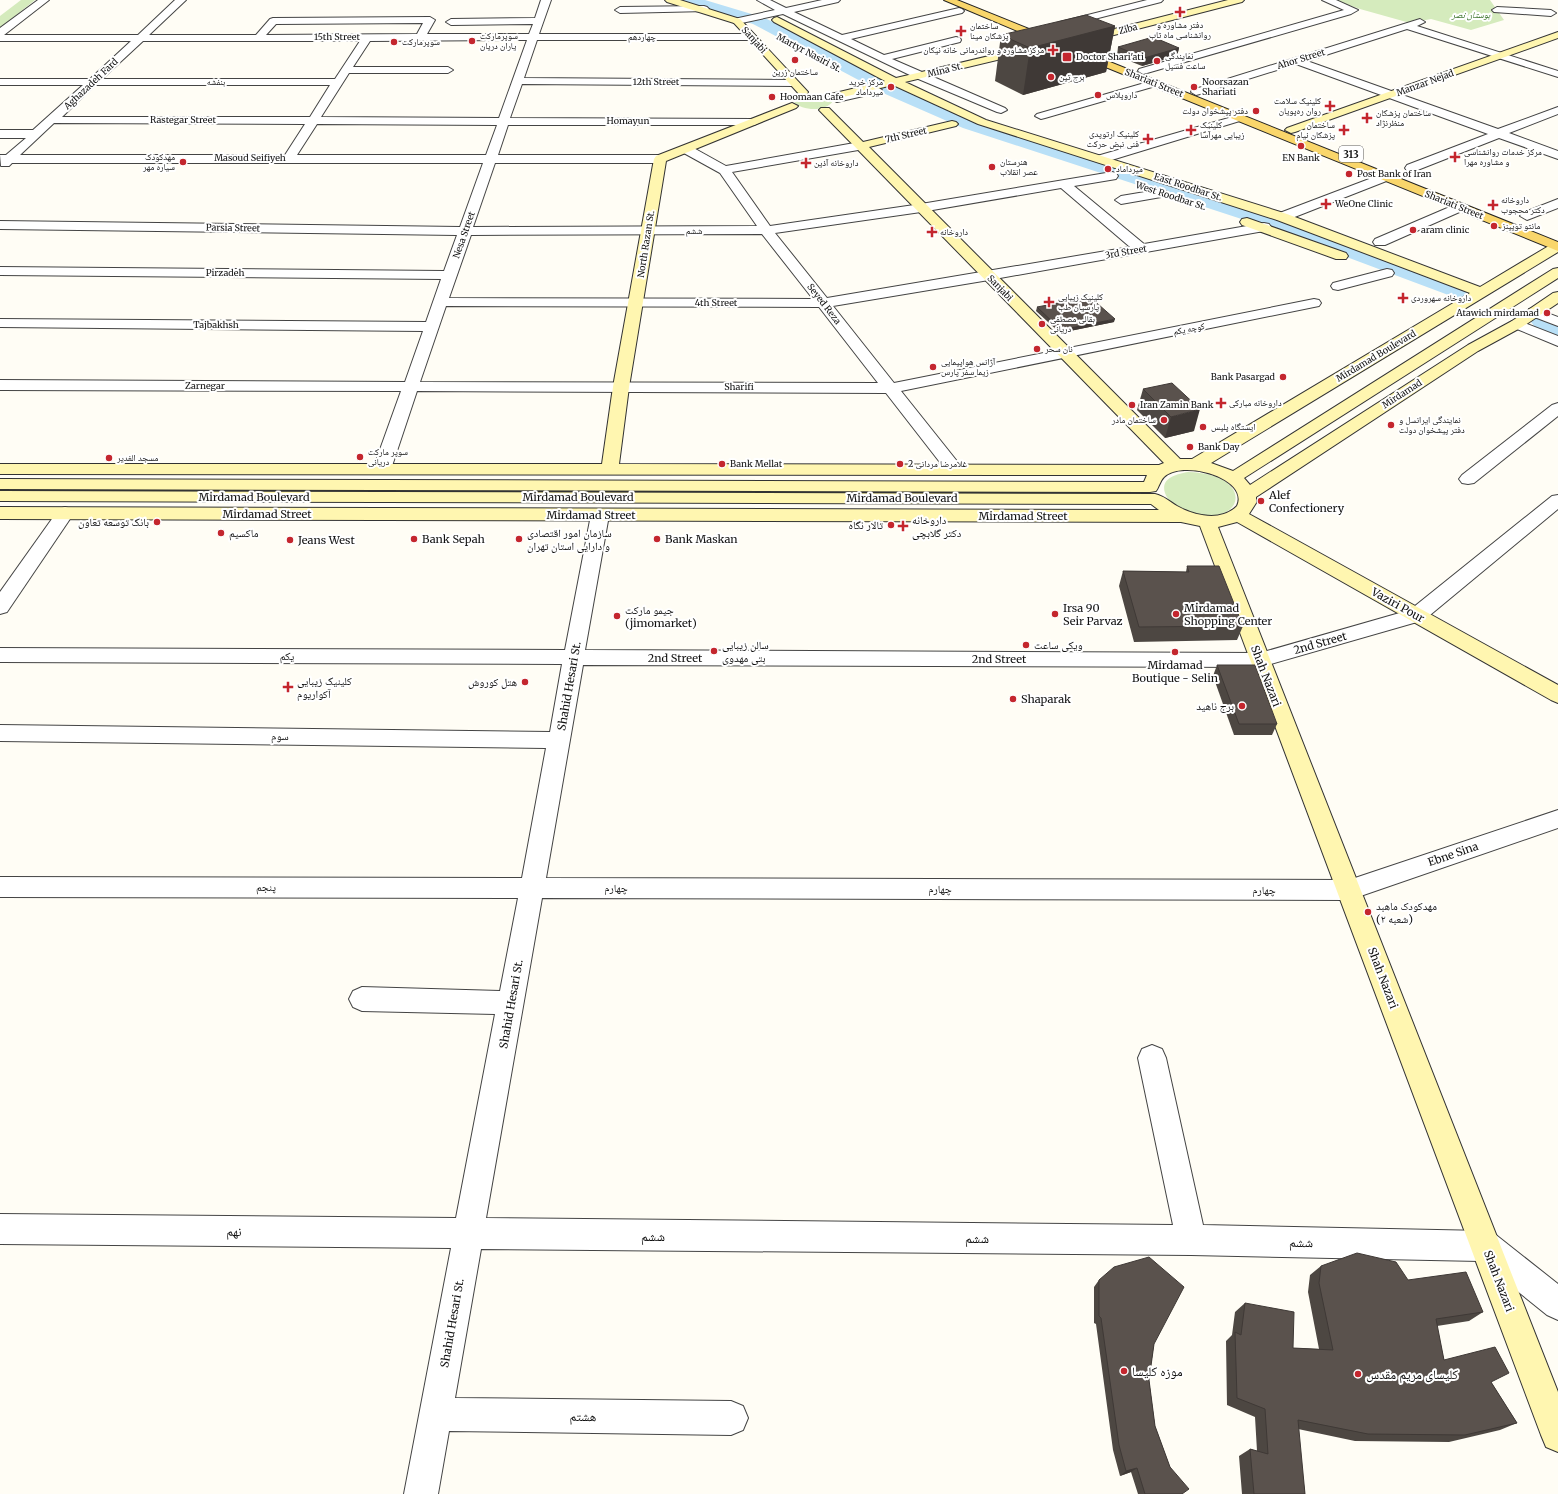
<svg xmlns="http://www.w3.org/2000/svg" width="1558" height="1494" viewBox="0 0 1558 1494" font-family="Merriweather,'Noto Naskh Arabic',serif">
<rect width="100%" height="100%" fill="#fffdf5"/>
<g fill="#d5ebbd">
<polygon points="21,0 35,0 0,28 0,16"/>
<polygon points="1335,0 1490,0 1504,20 1471,30 1431,19 1410,23 1360,9"/>
<path d="M812,94L824,95L832,99L833,101C826,112 802,111 794,102C795,94 805,94 812,94Z"/>
<path d="M1188,472C1261,474 1242,534 1185,510C1177,507 1168,502 1165,493C1160,478 1177,474 1188,472Z"/>
</g>
<g fill="none" stroke-linecap="round" stroke-linejoin="round">
<g fill="#b9e0f7" fill-rule="evenodd">
<polygon points="682,0 705,0 765,18 895,85 975,120 1283,220 1467,286 1470,291 1467,296 1459,298 1451,296 1269,228 963,128 883,93 753,24 684,3"/>
<polygon points="1543,315 1558,320 1558,336 1535,327 1531,322 1535,317"/>
</g>
<g stroke="#444" stroke-width="2">
<g id="street">
<path d="M38,0H49L4,35H138L175,0H186L149,35H256L270,19L273,18L430,17L435,20L427,34H529L533,24L451,25L446,22L451,19L535,18L541,0H551L539,34H752L757,37L752,40H537L524,78L794,80L799,83L794,86L522,84L510,118L754,119L760,122L754,125H508L498,155H660L666,159L660,163H495L473,227L757,226L720,173L682,152L680,149L682,146H690L726,166L860,142L866,146L864,149L732,172L770,226L921,204L1112,172L1116,173L1118,176L1116,179L1074,186L1144,244L1264,223L1269,224L1271,227L1269,230L1264,231L989,280L833,306L894,383L1314,299L1319,300L1321,303L1319,306L1314,307L901,391L964,470L961,474L955,475L949,474L886,393L417,391L391,469L388,473L382,474L376,473L373,469L401,391L0,390V380L405,382L423,331L0,327V319L426,322L441,279L0,275V267L444,271L457,235L0,229V221L460,227L483,163H12L9,166H1L0,155H6L26,138H0V130H33L83,85H0V79H90L131,41H0V28ZM423,23L417,34L266,35L276,24ZM527,40L499,118L321,117L349,73H448L453,70L448,67H353L370,41ZM143,41H360L335,79H102ZM95,85H330L310,117H62ZM54,123L305,124L285,155H20ZM317,124L497,125L486,155H297ZM1061,188L1130,247L827,298L775,233L921,212ZM762,234L813,299L449,298L471,235ZM446,306L819,307L878,383L420,382Z"/>
<polygon points="757,0 770,0 786,8 822,0 840,0 838,2 794,12 842,35 959,8 962,9 964,11 962,13 851,39 884,55 956,37 960,38 961,40 960,42 892,59 1005,108 1007,110 1001,113 997,112 916,78 783,14 737,24 734,23 732,21 734,19 775,10"/>
<polygon points="1147,0 1163,0 1161,2 1063,27 1058,24 1060,22"/>
<polygon points="1322,0 1336,0 1358,10 1351,14 1147,73 1143,74 1138,71 1139,69 1344,10"/>
<polygon points="704,6 707,7 709,9 707,11 620,13 615,10 620,7"/>
<polygon points="1497,7 1551,10 1556,13 1551,16 1494,12 1492,10"/>
<polygon points="1420,19 1425,22 1417,26 1558,71 1558,77 1407,29 1307,61 1498,129 1558,107 1558,114 1509,133 1558,151 1558,159 1499,138 1415,171 1407,171 1405,168 1407,165 1488,134 1296,64 1200,94 1196,95 1191,92 1192,90"/>
<polygon points="1155,80 1159,81 1160,83 1159,85 1045,118 1041,119 1035,116 1037,114"/>
<polygon points="877,87 882,90 881,92 837,102 831,99 833,97"/>
<polygon points="1239,115 1245,118 1243,120 1105,162 1097,162 1095,159 1097,156"/>
<polygon points="1385,173 1391,177 1389,180 1287,220 1277,220 1275,217 1277,214"/>
<polygon points="1163,189 1169,193 1167,196 1121,204 1115,200 1121,196"/>
<polygon points="1558,199 1558,208 1527,220 1520,216 1522,213"/>
<polygon points="1459,203 1465,207 1464,210 1385,245 1375,245 1373,242 1375,239"/>
<polygon points="1387,269 1392,270 1394,273 1392,276 1338,290 1333,289 1331,286 1333,283"/>
<polygon points="1534,308 1558,317 1558,326 1529,315 1527,312 1529,309"/>
<polygon points="1517,320 1558,336 1558,346 1512,327 1510,324 1512,321"/>
<polygon points="1558,403 1558,416 1474,483 1468,484 1462,483 1459,479 1462,475 1552,405"/>
<polygon points="1558,495 1558,509 1424,620 1260,667 583,665 546,878 1349,880 1558,810 1558,828 1349,900 542,898 486,1218 1173,1225 1138,1058 1142,1049 1152,1045 1162,1049 1166,1058 1203,1225 1485,1231 1496,1235 1558,1284 1558,1320 1547,1315 1480,1261 1191,1255 481,1249 455,1398 731,1401 743,1406 748,1418 743,1430 731,1435 449,1431 438,1494 404,1494 451,1248 0,1244 0,1214 456,1218 495,1014 362,1011 353,1007 349,999 353,991 362,987 500,991 518,898 0,897 0,877 522,878 546,748 0,741 0,725 550,732 562,664 0,662 0,648 565,650 591,515 594,511 600,509 606,511 609,515 585,650 1260,653 1410,610 1552,496"/>
<polygon points="65,507 71,509 74,513 7,612 0,614 0,592 59,509"/>
</g>
</g>
<g stroke="#333" stroke-width="2">
<g id="secondary">
<polygon points="665,0 680,0 740,19 808,92 807,94 799,94 734,23 667,2"/>
<polygon points="1228,0 1244,0 1242,2 1083,43 1078,40 1079,38"/>
<path d="M777,17L896,78L1027,47L1031,48L1032,50L1031,52L905,82L986,120L1287,214L1480,287L1552,244L1558,243V252L1211,463L1233,471L1553,269L1558,268V278L1244,478L1250,485L1468,345L1512,321L1553,293L1558,292V303L1522,327L1478,351L1256,497V503L1249,514L1558,685V703L1551,700L1237,522L1218,527L1558,1392V1452L1546,1447L1541,1435L1200,526L1181,522L0,519V507L1159,510L1151,504L0,501V491L1155,494C1164,496 1170,502 1177,506C1195,516 1221,522 1237,506C1250,478 1182,459 1164,477C1160,481 1159,487 1156,491L1150,492L0,489V479L1144,482L1147,475L0,474V464H602L613,387L654,159L656,156L792,103L798,106L796,108L666,161L629,387L619,464L1159,465L1164,463L821,112L819,110L821,108H829L863,142L952,121L956,122L958,124L956,126L869,147L1180,459H1192L1470,293L1277,220L978,124L893,85L835,99L831,98L829,96L831,94L885,81L774,22L772,20L774,18Z"/>
<polygon points="1558,32 1558,38 1295,132 1291,133 1285,130 1287,128"/>
<polygon points="1247,218 1346,253 1348,256 1346,259 1336,259 1242,225 1240,222 1242,219"/>
</g>
</g>
<g stroke="#222" stroke-width="2">
<g id="primary">
<polygon points="944,0 957,0 1054,39 1055,41 1050,44 1046,43"/>
<polygon points="1080,50 1558,242 1558,251 1076,55 1075,53"/>
</g>
</g>
<use href="#street" fill="#fff" fill-rule="evenodd"/>
<use href="#secondary" fill="#fff6b0" fill-rule="evenodd"/>
<use href="#primary" fill="#f9d66b" fill-rule="evenodd"/>
</g>
<g fill="#4d4742">
<polygon points="1115,26 1106,72 1023,95 995,81 1001,35"/>
<polygon points="1118,47 1179,48 1177,56 1142,66 1117,56"/>
<polygon points="1037,307 1114,322 1060,333 1036,311"/>
<polygon points="1143,389 1194,431 1165,438 1137,410"/>
<polygon points="1187,566 1243,626 1237,640 1134,642 1119,586 1123,571 1186,572"/>
<polygon points="1217,665 1277,724 1272,735 1234,735 1213,676"/>
<polygon points="1321,1266 1408,1280 1483,1312 1469,1321 1437,1326 1444,1360 1491,1382 1517,1423 1500,1430 1449,1442 1355,1441 1298,1429 1305,1494 1242,1494 1239,1456 1250,1449 1257,1451 1255,1417 1227,1405 1226,1341 1232,1335 1235,1312 1245,1303 1293,1348 1319,1349 1308,1292 1310,1275"/>
<polygon points="1099,1280 1154,1344 1149,1380 1155,1426 1170,1467 1182,1494 1138,1494 1131,1472 1120,1476 1113,1450 1096,1324 1094,1323 1094,1287"/>
</g>
<g fill="#3f3936">
<polygon points="1115,26 1106,72 1023,95 1030,48"/>
<polygon points="1179,48 1177,56 1142,66 1144,58"/>
<polygon points="1115,319 1114,322 1060,333 1061,330"/>
<polygon points="1200,409 1194,431 1165,438 1171,417"/>
<polygon points="1137,1468 1131,1472 1120,1476 1126,1471"/>
</g>
<g fill="#5a524d" stroke="#3f3936">
<polygon points="1086,15 1115,26 1030,48 1001,35"/>
<polygon points="1153,37 1179,48 1144,58 1118,47"/>
<polygon points="1090,297 1115,319 1061,330 1037,307"/>
<polygon points="1172,383 1200,409 1171,417 1143,389"/>
<polygon points="1187,566 1219,566 1243,626 1139,627 1123,571 1189,572"/>
<polygon points="1217,665 1255,665 1277,724 1239,724"/>
<polygon points="1357,1253 1396,1262 1408,1280 1466,1272 1483,1312 1436,1319 1444,1360 1495,1347 1509,1373 1491,1382 1517,1423 1465,1435 1368,1434 1298,1420 1305,1494 1254,1494 1250,1449 1268,1454 1265,1409 1237,1398 1235,1332 1241,1335 1245,1303 1294,1312 1293,1348 1333,1350 1319,1283 1321,1266"/>
<polygon points="1149,1257 1184,1287 1154,1344 1149,1380 1155,1426 1170,1467 1189,1489 1182,1494 1145,1494 1137,1468 1126,1471 1119,1445 1101,1318 1099,1316 1099,1280 1114,1267"/>
</g>
<g fill="#c4262e" stroke="#fff" stroke-width="1.5">
<path d="M1178 6h4v4h4v4h-4v4h-4v-4h-4v-4h4z"/>
<path d="M959 25h4v4h4v4h-4v4h-4v-4h-4v-4h4z"/>
<circle cx="472" cy="41" r="4"/>
<circle cx="394" cy="42" r="4"/>
<path d="M1051 44h4v4h4v4h-4v4h-4v-4h-4v-4h4z"/>
<rect x="1062" y="52" width="10" height="10" rx="2"/>
<circle cx="795" cy="60" r="4"/>
<circle cx="1157" cy="61" r="4"/>
<circle cx="1051" cy="77" r="4"/>
<circle cx="891" cy="87" r="4"/>
<circle cx="1194" cy="87" r="4"/>
<circle cx="1098" cy="95" r="4"/>
<circle cx="772" cy="97" r="4"/>
<path d="M1328 100h4v4h4v4h-4v4h-4v-4h-4v-4h4z"/>
<circle cx="1256" cy="111" r="4"/>
<path d="M1365 112h4v4h4v4h-4v4h-4v-4h-4v-4h4z"/>
<path d="M1189 124h4v4h4v4h-4v4h-4v-4h-4v-4h4z"/>
<path d="M1342 124h4v4h4v4h-4v4h-4v-4h-4v-4h4z"/>
<path d="M1146 133h4v4h4v4h-4v4h-4v-4h-4v-4h4z"/>
<circle cx="1301" cy="146" r="4"/>
<path d="M1453 151h4v4h4v4h-4v4h-4v-4h-4v-4h4z"/>
<circle cx="183" cy="162" r="4"/>
<path d="M804 157h4v4h4v4h-4v4h-4v-4h-4v-4h4z"/>
<circle cx="992" cy="167" r="4"/>
<circle cx="1108" cy="169" r="4"/>
<circle cx="1349" cy="174" r="4"/>
<path d="M1324 198h4v4h4v4h-4v4h-4v-4h-4v-4h4z"/>
<path d="M1491 199h4v4h4v4h-4v4h-4v-4h-4v-4h4z"/>
<circle cx="1494" cy="226" r="4"/>
<circle cx="1413" cy="230" r="4"/>
<path d="M930 226h4v4h4v4h-4v4h-4v-4h-4v-4h4z"/>
<path d="M1401 292h4v4h4v4h-4v4h-4v-4h-4v-4h4z"/>
<path d="M1047 296h4v4h4v4h-4v4h-4v-4h-4v-4h4z"/>
<circle cx="1547" cy="313" r="4"/>
<circle cx="1042" cy="324" r="4"/>
<circle cx="1037" cy="349" r="4"/>
<circle cx="933" cy="367" r="4"/>
<circle cx="1283" cy="377" r="4"/>
<path d="M1219 397h4v4h4v4h-4v4h-4v-4h-4v-4h4z"/>
<circle cx="1132" cy="405" r="4"/>
<circle cx="1164" cy="420" r="4"/>
<circle cx="1391" cy="425" r="4"/>
<circle cx="1203" cy="427" r="4"/>
<circle cx="1190" cy="447" r="4"/>
<circle cx="360" cy="457" r="4"/>
<circle cx="109" cy="458" r="4"/>
<circle cx="722" cy="464" r="4"/>
<circle cx="900" cy="464" r="4"/>
<circle cx="1261" cy="501" r="4"/>
<circle cx="157" cy="522" r="4"/>
<circle cx="891" cy="525" r="4"/>
<path d="M901 520h4v4h4v4h-4v4h-4v-4h-4v-4h4z"/>
<circle cx="221" cy="533" r="4"/>
<circle cx="414" cy="539" r="4"/>
<circle cx="519" cy="539" r="4"/>
<circle cx="657" cy="539" r="4"/>
<circle cx="290" cy="540" r="4"/>
<circle cx="1055" cy="614" r="4"/>
<circle cx="1176" cy="614" r="4"/>
<circle cx="617" cy="616" r="4"/>
<circle cx="1026" cy="645" r="4"/>
<circle cx="714" cy="651" r="4"/>
<circle cx="1175" cy="652" r="4"/>
<circle cx="525" cy="682" r="4"/>
<path d="M286 681h4v4h4v4h-4v4h-4v-4h-4v-4h4z"/>
<circle cx="1013" cy="699" r="4"/>
<circle cx="1242" cy="706" r="4"/>
<circle cx="1368" cy="912" r="4"/>
<circle cx="1124" cy="1371" r="4"/>
<circle cx="1358" cy="1374" r="4"/>
</g>
<g text-anchor="middle" stroke-width="4" stroke-linejoin="round" paint-order="stroke">
<g font-size="9" font-style="italic" fill="#2f6b1f" stroke="#fff">
<text x="1471" y="18">بوستان نصر</text>
</g>
<g font-size="9" fill="#111" stroke="#fff" text-anchor="start">
<text x="1180" y="28" text-anchor="middle">دفتر مشاوره و<tspan x="1180" dy="10">روانشناسی ماه تاب</tspan></text>
<text x="970" y="29">ساختمان<tspan x="970" dy="10">پزشكان مينا</tspan></text>
<text x="480" y="39">سوپرمارکت<tspan x="480" dy="10">یاران دریان</tspan></text>
<text x="402" y="45">سوپرمارکت</text>
<text x="1044" y="53" text-anchor="end">مرکز مشاوره و رواندرمانی خانه نیکان</text>
<text x="1165" y="59">نمایندگی<tspan x="1165" dy="10">ساعت فسیل</tspan></text>
<text x="1076" y="60">Doctor Shari'ati</text>
<text x="795" y="75" text-anchor="middle">ساختمان زرین</text>
<text x="1059" y="80">برج تین</text>
<text x="883" y="85" text-anchor="end">مرکز خرید<tspan x="883" dy="10">میرداماد</tspan></text>
<text x="1202" y="85">Noorsazan<tspan x="1202" dy="10">Shariati</tspan></text>
<text x="1106" y="98">داروپلاس</text>
<text x="780" y="100">Hoomaan Cafe</text>
<text x="1321" y="104" text-anchor="end">کلینیک سلامت<tspan x="1321" dy="10">روان ره‌پویان</tspan></text>
<text x="1248" y="114" text-anchor="end">دفتر پیشخوان دولت</text>
<text x="1376" y="116">ساختمان پزشکان<tspan x="1376" dy="10">منظرنژاد</tspan></text>
<text x="1200" y="128">کلینیک<tspan x="1200" dy="10">زیبایی مهرآسا</tspan></text>
<text x="1335" y="128" text-anchor="end">ساختمان<tspan x="1335" dy="10">پزشکان نیام</tspan></text>
<text x="1139" y="137" text-anchor="end">کلینیک ارتوپدی<tspan x="1139" dy="10">فنی نبض حرکت</tspan></text>
<text x="1464" y="155">مرکز خدمات روانشناسی<tspan x="1464" dy="10">و مشاوره مهرا</tspan></text>
<text x="175" y="160" text-anchor="end">مهدکودک<tspan x="175" dy="10">سیاره مهر</tspan></text>
<text x="1301" y="161" text-anchor="middle">EN Bank</text>
<text x="1000" y="165">هنرستان<tspan x="1000" dy="10">عصر انقلاب</tspan></text>
<text x="814" y="166">داروخانه آذین</text>
<text x="1116" y="172">میرداماد</text>
<text x="1357" y="177">Post Bank of Iran</text>
<text x="1501" y="203">داروخانه<tspan x="1501" dy="10">دکتر محجوب</tspan></text>
<text x="1335" y="207">WeOne Clinic</text>
<text x="1502" y="229">مانتو تویینز</text>
<text x="1421" y="233">aram clinic</text>
<text x="940" y="235">داروخانه</text>
<text x="1058" y="300">کلینیک زیبایی<tspan x="1058" dy="10">پارسیان طب</tspan></text>
<text x="1411" y="301">داروخانه سهروردی</text>
<text x="1539" y="316" text-anchor="end">Atawich mirdamad</text>
<text x="1050" y="322">بقالی مصطفی<tspan x="1050" dy="10">دریانی</tspan></text>
<text x="1045" y="352">نان سحر</text>
<text x="941" y="365">آژانس هواپیمایی<tspan x="941" dy="10">زیما سفر پارس</tspan></text>
<text x="1275" y="380" text-anchor="end">Bank Pasargad</text>
<text x="1229" y="406">داروخانه مبارکی</text>
<text x="1140" y="408">Iran Zamin Bank</text>
<text x="1156" y="423" text-anchor="end">ساختمان مادر</text>
<text x="1399" y="423">نمایندگی ایرانسل و<tspan x="1399" dy="10">دفتر پیشخوان دولت</tspan></text>
<text x="1211" y="430">ایستگاه پلیس</text>
<text x="1198" y="450">Bank Day</text>
<text x="368" y="455">سوپر مارکت<tspan x="368" dy="10">دریانی</tspan></text>
<text x="117" y="461">مسجد الغدیر</text>
<text x="730" y="467">Bank Mellat</text>
<text x="908" y="467">غلامرضا مردانی 2</text>
</g>
<g font-size="9" fill="#111" stroke="#fff">
<text transform="translate(1128 29) rotate(-15)" y="3">Ziba</text>
<text x="337" y="40">15th Street</text>
<text x="642" y="40">چهاردهم</text>
<text transform="translate(754 40) rotate(48)" y="3">Sanjabi</text>
<text transform="translate(809 53) rotate(28)" y="3">Martyr Nasiri St.</text>
<text transform="translate(1301 59) rotate(-17)" y="3">Ahor Street</text>
<text transform="translate(945 70) rotate(-14)" y="3">Mina St.</text>
<text x="216" y="85">بنفشه</text>
<text x="656" y="85">12th Street</text>
<text transform="translate(1154 83) rotate(22)" y="3">Shariati Street</text>
<text transform="translate(1425 83) rotate(-20)" y="3">Manzar Nejad</text>
<text transform="translate(91 84) rotate(-43)" y="3">Aghazadeh Fard</text>
<text x="183" y="123">Rastegar Street</text>
<text x="628" y="124">Homayun</text>
<text transform="translate(906 135) rotate(-13)" y="3">7th Street</text>
<text x="250" y="161">Masoud Seifiyeh</text>
<text transform="translate(1188 187) rotate(18)" y="3">East Roodbar St.</text>
<text transform="translate(1171 196) rotate(18)" y="3">West Roodbar St.</text>
<text transform="translate(1454 205) rotate(22)" y="3">Shariati Street</text>
<text transform="translate(233 228) rotate(1)" y="3">Parsia Street</text>
<text x="694" y="234">ششم</text>
<text transform="translate(464 235) rotate(-71)" y="3">Nesa Street</text>
<text transform="translate(646 244) rotate(-81)" y="3">North Razan St.</text>
<text transform="translate(1126 252) rotate(-10)" y="3">3rd Street</text>
<text x="225" y="276">Pirzadeh</text>
<text transform="translate(1000 288) rotate(46)" y="3">Sanjabi</text>
<text x="716" y="306">4th Street</text>
<text transform="translate(824 304) rotate(52)" y="3">Seyed Reza</text>
<text x="216" y="328">Tajbakhsh</text>
<text transform="translate(1189 329) rotate(-11)" y="3">کوچه یکم</text>
<text transform="translate(1376 356) rotate(-31)" y="3">Mirdamad Boulevard</text>
<text x="205" y="389">Zarnegar</text>
<text x="739" y="390">Sharifi</text>
<text transform="translate(1402 394) rotate(-33)" y="3">Mirdamad</text>
</g>
<rect fill="#fff" stroke="#585858" stroke-width="1" x="1339" y="146" width="24" height="16" rx="3"/>
<g font-size="10" font-weight="bold" fill="#111">
<text x="1351" y="158">313</text>
</g>
<g font-size="11" fill="#111" stroke="#fff" text-anchor="start">
<text x="1269" y="499">Alef<tspan x="1269" dy="13">Confectionery</tspan></text>
<text x="912" y="524">داروخانه<tspan x="912" dy="13">دکتر گلابچی</tspan></text>
<text x="149" y="526" text-anchor="end">بانک توسعه تعاون</text>
<text x="883" y="529" text-anchor="end">تالار نگاه</text>
<text x="229" y="537">ماکسیم</text>
<text x="527" y="537">سازمان امور اقتصادی<tspan x="527" dy="13">و دارایی استان تهران</tspan></text>
<text x="422" y="543">Bank Sepah</text>
<text x="665" y="543">Bank Maskan</text>
<text x="298" y="544">Jeans West</text>
<text x="1063" y="612">Irsa 90<tspan x="1063" dy="13">Seir Parvaz</tspan></text>
<text x="1184" y="612">Mirdamad<tspan x="1184" dy="13">Shopping Center</tspan></text>
<text x="625" y="614">جیمو مارکت<tspan x="625" dy="13">(jimomarket)</tspan></text>
<text x="722" y="649">سالن زیبایی<tspan x="722" dy="13">بتی مهدوی</tspan></text>
<text x="1034" y="649">ویکی ساعت</text>
<text x="1175" y="669" text-anchor="middle">Mirdamad<tspan x="1175" dy="13">Boutique - Selin</tspan></text>
<text x="297" y="685">کلینیک زیبایی<tspan x="297" dy="13">آکواریوم</tspan></text>
<text x="517" y="686" text-anchor="end">هتل کوروش</text>
<text x="1021" y="703">Shaparak</text>
<text x="1234" y="710" text-anchor="end">برج ناهید</text>
<text x="1376" y="910">مهدکودک ماهبد<tspan x="1376" dy="13">(شعبه ۲)</tspan></text>
</g>
<g font-size="11" fill="#111" stroke="#fff">
<text x="254" y="501">Mirdamad Boulevard</text>
<text x="578" y="501">Mirdamad Boulevard</text>
<text x="902" y="502">Mirdamad Boulevard</text>
<text x="267" y="518">Mirdamad Street</text>
<text x="591" y="519">Mirdamad Street</text>
<text x="1023" y="520">Mirdamad Street</text>
<text transform="translate(1398 605) rotate(29)" y="4">Vaziri Pour</text>
<text transform="translate(1320 643) rotate(-16)" y="4">2nd Street</text>
<text x="287" y="660">یکم</text>
<text x="675" y="662">2nd Street</text>
<text x="999" y="663">2nd Street</text>
<text transform="translate(1266 676) rotate(69)" y="4">Shah Nazari</text>
<text transform="translate(569 686) rotate(-80)" y="4">Shahid Hesari St.</text>
<text transform="translate(280 736) rotate(1)" y="4">سوم</text>
<text transform="translate(1453 854) rotate(-19)" y="4">Ebne Sina</text>
<text x="266" y="891">پنجم</text>
<text x="616" y="892">چهارم</text>
<text x="940" y="893">چهارم</text>
<text x="1264" y="894">چهارم</text>
<text transform="translate(1383 978) rotate(69)" y="4">Shah Nazari</text>
<text transform="translate(511 1004) rotate(-80)" y="4">Shahid Hesari St.</text>
<text transform="translate(1499 1281) rotate(69)" y="4">Shah Nazari</text>
<text transform="translate(452 1323) rotate(-80)" y="4">Shahid Hesari St.</text>
</g>
<g font-size="13" fill="#111" stroke="#fff">
<text transform="translate(234 1231) rotate(1)" y="5">نهم</text>
<text x="653" y="1241">ششم</text>
<text x="977" y="1243">ششم</text>
<text transform="translate(1301 1242) rotate(1)" y="5">ششم</text>
<text transform="translate(583 1416) rotate(1)" y="5">هشتم</text>
</g>
<g font-size="13" fill="#111" stroke="#fff" text-anchor="start">
<text x="1132" y="1376">موزه کلیسا</text>
<text x="1366" y="1379">کلیسای مریم مقدس</text>
</g>
</g>
</svg>
